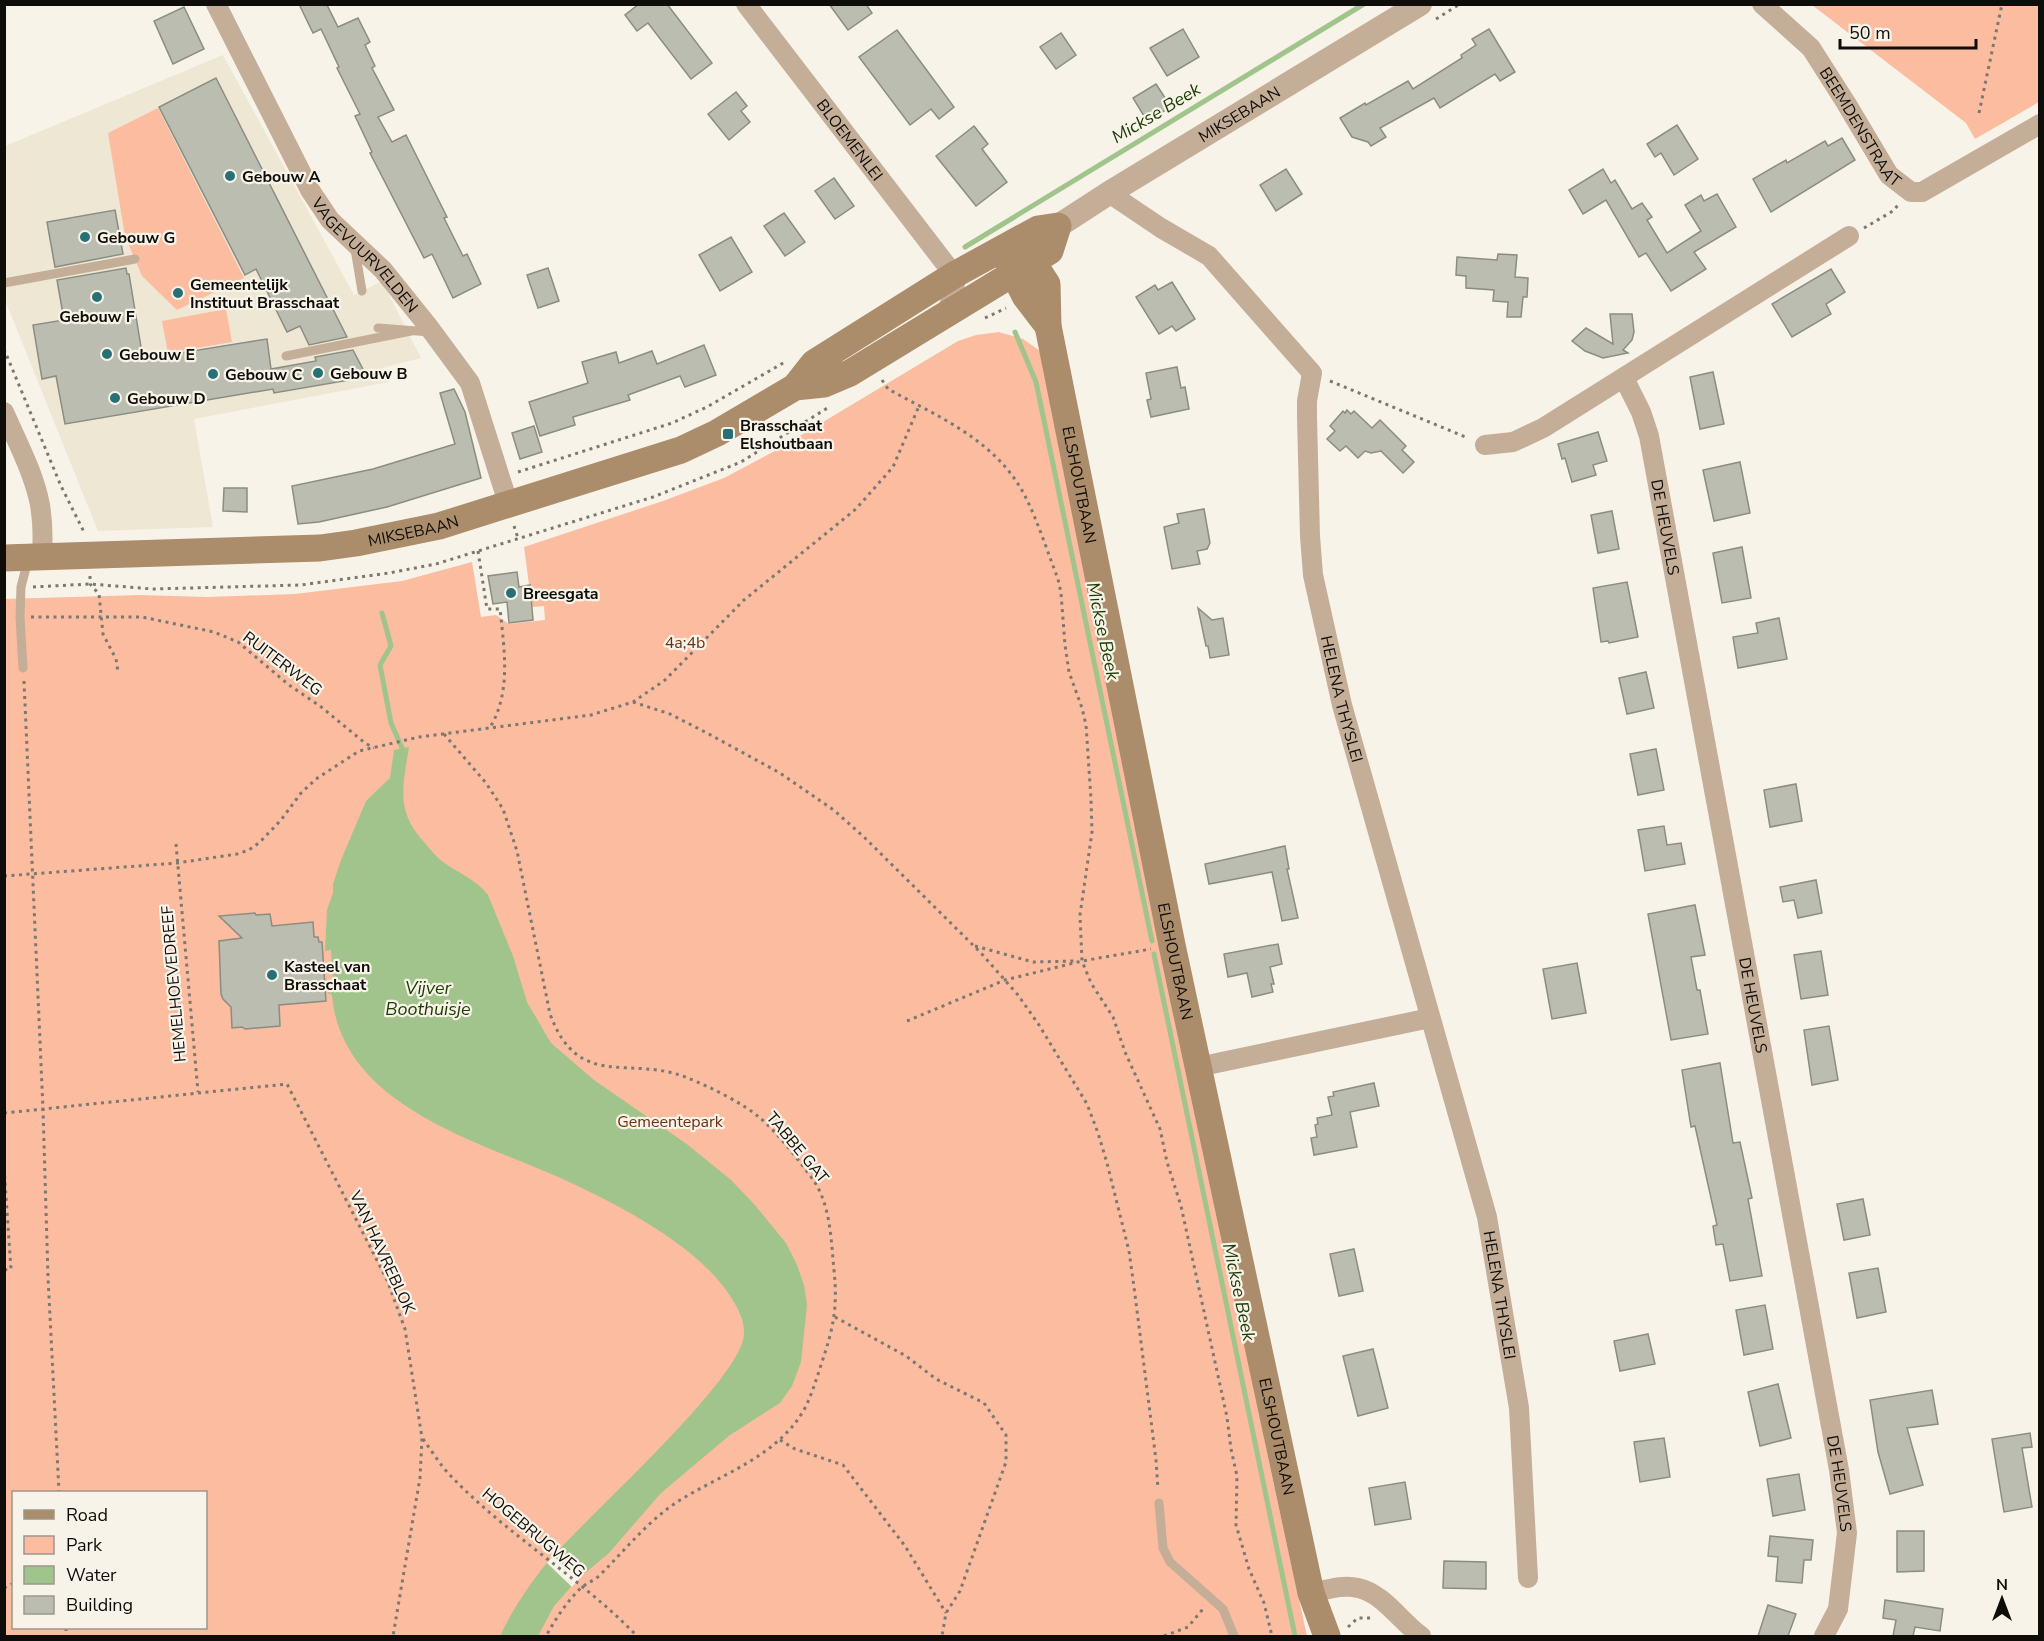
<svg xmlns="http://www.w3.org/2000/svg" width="2044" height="1641" viewBox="0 0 2044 1641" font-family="'Nunito Sans',sans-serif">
<rect width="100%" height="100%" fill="#f8f3e8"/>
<polygon fill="#eee7d4" points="223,55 354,295 382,281 421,358 382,368 389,382 194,419 213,527 98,531 5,300 5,146"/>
<g fill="#fbbca0" fill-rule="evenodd">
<polygon points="1812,5 2039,5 2039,102 1975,139 1966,123"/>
<polygon points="158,108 244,278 177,310 142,276 125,236 108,133"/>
<polygon points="226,309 232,342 168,353 162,321"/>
<path d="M999,332L1023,339L1043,353L1272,1476L1307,1636H5L4,599L139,595L207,597L295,594L402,581L472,562L481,617L496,615L509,624L545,620L544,606L532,607L524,547L663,501L724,478L773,452L958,341L976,335ZM14,1492H206V1628H14Z"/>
</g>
<path fill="#a0c48b" d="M409,747C403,785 395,811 424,842C430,849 436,857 443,862C458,873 476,879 488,895L513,956L527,1002L551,1043L594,1080L688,1145L731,1180L754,1204L786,1243L797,1265L804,1285L807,1305L801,1362L792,1386L780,1403L730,1435L661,1493L609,1553L579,1578L554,1606L538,1636H500C512,1611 528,1586 546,1564C582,1521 743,1379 744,1334C745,1318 735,1303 726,1290C691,1240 604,1197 549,1173C467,1138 341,1101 332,995L328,993L327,982L333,981L331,950L325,951L327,910L333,893V884L341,860L366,801L390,778L394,750Z"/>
<polygon fill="#f8f3e8" points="553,1556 579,1579 572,1587 547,1563"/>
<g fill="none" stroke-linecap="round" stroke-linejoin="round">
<g stroke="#a0c48b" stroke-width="5">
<polyline points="965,247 1364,4"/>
<polyline points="1015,332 1036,382 1152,941"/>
<polyline points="382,613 391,646 380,665 391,723 402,748"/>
<polyline points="1154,954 1295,1636"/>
</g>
</g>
<g fill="#bbbdb1" stroke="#8b8d82" stroke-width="1.5">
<polygon points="299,4 327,5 338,27 358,18 370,42 365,45 375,66 372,68 394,110 378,117 392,142 406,135 447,217 444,218 463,256 467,254 481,284 453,298 432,254 424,258 370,153 372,152 355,116 360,114 337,68 339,67 321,29 313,33"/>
<polygon points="639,4 667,4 712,63 691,79 648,23 637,31 625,15"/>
<polygon points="829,4 866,4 872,13 848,30"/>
<polygon points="184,7 204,49 173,64 154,21"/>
<polygon points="1183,29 1199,57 1167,76 1150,48"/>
<polygon points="1489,29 1515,72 1500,81 1495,74 1440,108 1434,98 1380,128 1386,137 1371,146 1368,142 1352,137 1340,118 1365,103 1366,105 1408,81 1413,89 1462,58 1461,55 1476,45 1472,39"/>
<polygon points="897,30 954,107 939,119 931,109 910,125 859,57"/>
<polygon points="1061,33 1076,55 1056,69 1040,47"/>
<polygon points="216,78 346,335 347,337 309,345 300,326 287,332 256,269 245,275 159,107"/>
<polygon points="1156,84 1171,107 1147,121 1133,98"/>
<polygon points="736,92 747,106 741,111 750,122 729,140 708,114"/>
<polygon points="1677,125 1698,159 1674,175 1661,153 1655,157 1647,144"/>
<polygon points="974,126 988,144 982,149 1007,182 976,206 936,156"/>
<polygon points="1842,138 1855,160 1771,212 1753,179 1786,160 1787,163 1825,141 1828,146"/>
<polygon points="1286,169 1302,194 1276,211 1260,185"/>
<polygon points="1603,169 1611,183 1615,180 1632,209 1642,203 1652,217 1647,220 1667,253 1701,231 1685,205 1701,195 1704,201 1717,194 1736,227 1694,252 1706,269 1671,291 1646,253 1639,257 1606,200 1583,214 1569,190"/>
<polygon points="834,178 854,206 835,219 815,191"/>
<polygon points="115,210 123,254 55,267 47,222"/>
<polygon points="784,213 805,242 785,256 764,226"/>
<polygon points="731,237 752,272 720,291 699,255"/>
<polygon points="1498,254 1517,255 1515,277 1528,278 1527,297 1523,297 1521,317 1507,317 1508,302 1493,301 1494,290 1466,288 1466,276 1456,275 1457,257 1497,260"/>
<polygon points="126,268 127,274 129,274 143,359 267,339 271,369 316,361 315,357 353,350 367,377 274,393 273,389 65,424 56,376 42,379 33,325 64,320 57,280"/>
<polygon points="548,268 559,301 538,308 527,275"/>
<polygon points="1831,269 1845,292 1826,304 1831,314 1792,337 1772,304"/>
<polygon points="1172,282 1195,319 1176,331 1172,326 1159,334 1136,297 1155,285 1158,290"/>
<polygon points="1610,314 1632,314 1634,332 1632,340 1623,350 1628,353 1603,358 1585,351 1572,341 1586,328 1613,344"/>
<polygon points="704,345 716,375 685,387 680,376 628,395 630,400 573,417 575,425 540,436 529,402 588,383 582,362 616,352 619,363 652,351 657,364"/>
<polygon points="1177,367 1181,388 1185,387 1189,409 1151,417 1147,400 1151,399 1146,373"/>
<polygon points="1713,372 1724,424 1700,429 1690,377"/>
<polygon points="454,389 465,412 481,478 387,507 319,522 298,524 292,486 373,469 455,444 440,393"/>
<polygon points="1347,410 1351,414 1354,411 1372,428 1380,420 1406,446 1402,450 1414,462 1403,473 1381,451 1371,453 1365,451 1358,458 1346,446 1340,451 1327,439 1335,431 1330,426 1343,411 1345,413"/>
<polygon points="534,426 542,452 520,459 512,433"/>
<polygon points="1598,432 1607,461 1593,465 1596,475 1572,482 1565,458 1562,459 1558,444"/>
<polygon points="1740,462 1750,513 1714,521 1703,470"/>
<polygon points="224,488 247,488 247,512 223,511"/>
<polygon points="1204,509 1210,543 1207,549 1197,551 1200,564 1172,569 1164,527 1179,523 1177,514"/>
<polygon points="1612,511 1619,549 1598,553 1591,515"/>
<polygon points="1742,547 1751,598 1722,603 1713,553"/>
<polygon points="517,572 519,587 530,585 533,620 509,623 507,602 493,604 488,576"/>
<polygon points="1627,582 1638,637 1609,643 1608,641 1601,642 1593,588"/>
<polygon points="1198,608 1212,620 1223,618 1229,655 1210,658 1208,646 1206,646"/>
<polygon points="1779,618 1787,659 1738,668 1733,637 1758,633 1756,623"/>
<polygon points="1646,672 1654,708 1627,714 1619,678"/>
<polygon points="1656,749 1664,790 1638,795 1630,754"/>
<polygon points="1796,784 1802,821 1770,827 1764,790"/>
<polygon points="1664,826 1667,845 1681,843 1685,864 1645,871 1638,830"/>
<polygon points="1285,846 1289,869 1287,869 1298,918 1282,921 1272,872 1209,884 1205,864"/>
<polygon points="1816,880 1822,913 1798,918 1794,900 1783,902 1780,887"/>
<polygon points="1695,905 1705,955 1691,957 1697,990 1700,990 1708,1034 1671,1040 1648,914"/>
<polygon points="255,913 256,915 270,914 272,926 313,922 314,937 318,937 319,942 322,942 326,1001 279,1005 280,1026 245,1029 242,1027 232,1028 231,1007 223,999 221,994 219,941 242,938 219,916"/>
<polygon points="1278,944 1282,964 1270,967 1274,984 1271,984 1273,992 1252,997 1247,973 1228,977 1224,954"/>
<polygon points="1821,951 1828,995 1801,999 1794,955"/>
<polygon points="1577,963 1586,1013 1552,1019 1543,969"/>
<polygon points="1829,1026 1838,1080 1812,1085 1804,1030"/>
<polygon points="1720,1063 1733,1143 1740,1142 1752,1198 1748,1199 1762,1276 1730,1281 1723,1244 1716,1245 1713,1226 1717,1225 1695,1126 1691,1127 1682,1070"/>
<polygon points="1374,1083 1379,1106 1350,1112 1357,1147 1314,1155 1311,1138 1317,1137 1315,1125 1318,1124 1317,1118 1332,1115 1328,1097 1334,1096 1333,1092"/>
<polygon points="1863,1199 1870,1235 1844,1240 1837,1204"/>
<polygon points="1354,1249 1363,1291 1339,1296 1330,1254"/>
<polygon points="1878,1268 1886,1312 1857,1318 1849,1273"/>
<polygon points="1765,1305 1773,1349 1744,1355 1736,1310"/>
<polygon points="1648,1334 1655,1364 1620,1371 1614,1341"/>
<polygon points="1373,1349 1388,1408 1358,1416 1343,1356"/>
<polygon points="1778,1384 1791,1438 1760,1446 1748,1392"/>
<polygon points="1932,1390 1938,1424 1907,1428 1923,1485 1890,1494 1878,1452 1870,1400"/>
<polygon points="2030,1433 2032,1447 2022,1448 2032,1507 2004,1512 1992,1439"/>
<polygon points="1664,1438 1670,1477 1640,1482 1634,1442"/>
<polygon points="1799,1474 1805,1510 1773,1516 1767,1479"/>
<polygon points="1405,1482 1411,1519 1375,1525 1369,1488"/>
<polygon points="1897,1531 1924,1531 1924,1571 1897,1572"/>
<polygon points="1770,1536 1813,1540 1811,1560 1804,1560 1802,1583 1776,1581 1778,1557 1768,1556"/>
<polygon points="1444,1561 1486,1562 1486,1589 1443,1588"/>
<polygon points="1885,1600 1943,1609 1940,1631 1915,1627 1913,1636 1893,1636 1896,1620 1883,1618"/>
<polygon points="1768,1605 1796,1614 1788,1636 1758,1636"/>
</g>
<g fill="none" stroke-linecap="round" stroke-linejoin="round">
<g stroke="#7b7871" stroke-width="3" stroke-dasharray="3 4.5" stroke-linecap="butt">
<polyline points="1436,19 1460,4"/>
<polyline points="1979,113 2002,4"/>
<polyline points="1864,228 1893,211 1898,205"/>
<polyline points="985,318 1006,308"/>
<polyline points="4,349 61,486 85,534"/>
<path d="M882,380L888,389C939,417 995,440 1024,494C1038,521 1047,551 1058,579L1061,593L1065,645L1069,672L1082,708L1086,725L1091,799L1092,832L1080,915L1082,961L1091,983L1113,1017L1125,1052L1160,1129L1167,1162L1181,1206L1227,1417L1231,1449L1237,1476L1236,1525L1249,1569L1264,1603L1272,1636"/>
<polyline points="1330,381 1468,438"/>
<polyline points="518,472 672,423 707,407 785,362"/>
<polyline points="514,526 518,538"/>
<path d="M478,551L487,609H500C504,648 512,693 489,729"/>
<polyline points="90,576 90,584 99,594 103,634 116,659 118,672"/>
<polyline points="33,587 90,584 153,589 301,585 389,573 436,564 653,497 741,462 829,407"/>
<polyline points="31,617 142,617 214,632 238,642 289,685 320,706 365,743 374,748"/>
<polyline points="24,681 43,1109 48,1277 59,1492"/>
<polyline points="633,702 670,714 707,733 780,773 835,811 865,838 981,953 1018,995 1039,1025 1087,1104 1098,1133 1107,1163 1129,1251 1134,1287 1156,1460 1158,1489"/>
<path d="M444,734L486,783L503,809L517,851L550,1014C579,1092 629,1054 688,1078C710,1087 743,1103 760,1118C778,1133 801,1163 814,1181C831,1207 831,1241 834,1270C838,1309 833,1329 821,1365C816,1380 812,1394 805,1408C778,1457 721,1474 677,1502C647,1522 625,1550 600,1575C595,1580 587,1583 581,1588C567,1601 555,1620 546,1636"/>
<polyline points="176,844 198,1092"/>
<polyline points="4,876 177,863 237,854 249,850 260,842 281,820 301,793 316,779 359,751 419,737 591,715 633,702 665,680 744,600 856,509 893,467 919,406"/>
<polyline points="975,946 1033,962 1074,961"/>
<polyline points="907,1021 1005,980 1082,961 1151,949"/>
<polyline points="4,1113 287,1084 387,1280 405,1329 422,1438 420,1478 393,1636"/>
<polyline points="4,1168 11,1269 4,1270"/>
<polyline points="835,1317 906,1356 936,1379 984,1403 1006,1435 1006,1462 960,1591 946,1613 942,1636"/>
<path d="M423,1439C431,1450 439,1463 448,1473C505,1534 579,1576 637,1636"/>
<polyline points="780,1440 795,1449 843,1465 905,1546 946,1613"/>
<polyline points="4,1588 14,1583"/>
<polyline points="1348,1627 1358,1618 1373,1618"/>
<polyline points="66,1628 66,1636"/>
<polyline points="1164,1636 1188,1627 1203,1609"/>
</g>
<g stroke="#c4ae98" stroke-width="9">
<polyline points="355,249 362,291"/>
<polyline points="4,283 135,259"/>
<polyline points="378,328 430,332"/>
<polyline points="286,356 411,331"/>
<polyline points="23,668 20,617 21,587 28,560"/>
<polyline points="1159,1503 1163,1548 1170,1562 1223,1609 1234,1636"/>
</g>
<g stroke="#c4ae98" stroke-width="20">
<path id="s1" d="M216,4L310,190L330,220L383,270L428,326L470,383L509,506"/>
<path id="s2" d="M746,4L954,275L955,284L947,314"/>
<path id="s3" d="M1762,4L1811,48L1846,103L1889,175L1911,192H1922L2040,124"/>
<path id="s4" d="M1109,193L1161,228L1209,256L1312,373L1307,401V417L1310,536L1313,575L1342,705L1487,1217L1519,1408L1528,1578"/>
<path id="s5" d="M1624,378L1641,412L1649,436L1839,1470L1847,1533L1838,1609L1824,1636"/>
<path d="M4,412C17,442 34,473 40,505C43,523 43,540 42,557"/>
<polyline points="1485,445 1513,442 1543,428 1849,236"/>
<polyline points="1198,1067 1430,1018"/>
<path d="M1311,1593C1326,1590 1343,1584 1358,1588C1383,1593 1401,1622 1421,1636"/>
</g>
<path stroke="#c4ae98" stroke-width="24" id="s6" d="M1058,226L1109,193L1420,4"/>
<g stroke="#ab8c6b" stroke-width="27">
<path id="s7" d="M1023,247L1047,284L1048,326L1172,945L1311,1593L1327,1636"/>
<polyline points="1006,258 1025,296 1048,326"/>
<path id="s8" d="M4,558L320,548L356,543L439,526L681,450L717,433L795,387L814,363L954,275L1038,229L1058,226L1050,251L850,373L824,384L795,387"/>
</g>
</g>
<g fill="#277176" stroke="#f8f3e8" stroke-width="2">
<circle cx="230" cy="176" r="6"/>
<circle cx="85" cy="237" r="6"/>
<circle cx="178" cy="293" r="6"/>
<circle cx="97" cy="297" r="6"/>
<circle cx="107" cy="354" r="6"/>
<circle cx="318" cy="373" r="6"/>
<circle cx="213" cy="374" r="6"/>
<circle cx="115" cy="398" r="6"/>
<rect x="722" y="428" width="12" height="12" rx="3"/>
<circle cx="511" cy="593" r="6"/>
<circle cx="272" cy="975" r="6"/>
</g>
<g text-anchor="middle" stroke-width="4.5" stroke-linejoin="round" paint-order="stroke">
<g font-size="16" fill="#0e0d09" stroke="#f8f3e8">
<text dy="6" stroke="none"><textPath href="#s6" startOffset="213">MIKSEBAAN</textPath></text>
<text dy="6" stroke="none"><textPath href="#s3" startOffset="159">BEEMDENSTRAAT</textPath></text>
<text dy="6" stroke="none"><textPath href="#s2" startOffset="171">BLOEMENLEI</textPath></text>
<text dy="6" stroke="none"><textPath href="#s1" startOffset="294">VAGEVUURVELDEN</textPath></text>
<text dy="6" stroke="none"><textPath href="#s7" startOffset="248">ELSHOUTBAAN</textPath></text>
<text dy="6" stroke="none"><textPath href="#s5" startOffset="156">DE HEUVELS</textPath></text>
<text dy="6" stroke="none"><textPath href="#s8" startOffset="411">MIKSEBAAN</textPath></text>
<text transform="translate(283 663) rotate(37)" y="6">RUITERWEG</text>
<text dy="6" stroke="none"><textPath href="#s4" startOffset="604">HELENA THYSLEI</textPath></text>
<text dy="6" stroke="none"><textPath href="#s7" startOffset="734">ELSHOUTBAAN</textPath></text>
<text transform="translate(173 984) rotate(-95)" y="6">HEMELHOEVEDREEF</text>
<text dy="6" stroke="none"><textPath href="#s5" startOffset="642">DE HEUVELS</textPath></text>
<text transform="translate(798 1147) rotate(50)" y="6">TABBE GAT</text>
<text transform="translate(383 1252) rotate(65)" y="6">VAN HAVREBLOK</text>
<text dy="6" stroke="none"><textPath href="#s4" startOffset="1221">HELENA THYSLEI</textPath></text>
<text dy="6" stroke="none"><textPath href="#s7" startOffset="1220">ELSHOUTBAAN</textPath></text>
<text dy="6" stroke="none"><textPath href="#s5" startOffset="1128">DE HEUVELS</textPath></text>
<text transform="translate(534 1532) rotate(40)" y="6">HOGEBRUGWEG</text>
</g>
<g font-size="16" font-weight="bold" fill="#0e0d09" stroke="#f8f3e8" text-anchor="start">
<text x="242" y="182">Gebouw A</text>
<text x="97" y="243">Gebouw G</text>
<text x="190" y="290">Gemeentelijk<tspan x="190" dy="18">Instituut Brasschaat</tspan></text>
<text x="97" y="322" text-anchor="middle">Gebouw F</text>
<text x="119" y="360">Gebouw E</text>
<text x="330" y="379">Gebouw B</text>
<text x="225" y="380">Gebouw C</text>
<text x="127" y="404">Gebouw D</text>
<text x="740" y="431">Brasschaat<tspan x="740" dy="18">Elshoutbaan</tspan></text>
<text x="523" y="599">Breesgata</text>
<text x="284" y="972">Kasteel van<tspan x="284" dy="18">Brasschaat</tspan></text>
</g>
<g font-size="16" fill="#6a3011" stroke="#f8f3e8">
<text x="685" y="648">4a;4b</text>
<text x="670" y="1127">Gemeentepark</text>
</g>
<g font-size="18" font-style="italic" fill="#1a3b00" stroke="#f8f3e8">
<text transform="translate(1156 113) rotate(-31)" y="6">Mickse Beek</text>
<text transform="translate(1103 631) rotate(78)" y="6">Mickse Beek</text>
<text x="428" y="994">Vijver<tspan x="428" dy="21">Boothuisje</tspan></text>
<text transform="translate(1239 1292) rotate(78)" y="6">Mickse Beek</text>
</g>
</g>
<rect width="2044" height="1641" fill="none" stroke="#0e0d09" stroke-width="12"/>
<rect x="12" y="1491" width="195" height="138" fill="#f8f3e8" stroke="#9a978f" stroke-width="1.5"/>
<rect x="24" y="1510" width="30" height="9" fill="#ab8c6b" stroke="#9a978f" stroke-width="1.5"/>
<text x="66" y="1521" font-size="18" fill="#0e0d09">Road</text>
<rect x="24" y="1536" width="30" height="18" fill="#fbbca0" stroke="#9a978f" stroke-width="1.5"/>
<text x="66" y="1551" font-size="18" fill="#0e0d09">Park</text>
<rect x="24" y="1566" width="30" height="18" fill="#a0c48b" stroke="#9a978f" stroke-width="1.5"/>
<text x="66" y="1581" font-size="18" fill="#0e0d09">Water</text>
<rect x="24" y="1596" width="30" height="18" fill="#bbbdb1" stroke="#9a978f" stroke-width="1.5"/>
<text x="66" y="1611" font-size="18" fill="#0e0d09">Building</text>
<g transform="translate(2002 1599)" stroke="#f8f3e8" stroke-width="4.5" paint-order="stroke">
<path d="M0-4.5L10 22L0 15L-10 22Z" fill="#0e0d09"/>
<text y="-9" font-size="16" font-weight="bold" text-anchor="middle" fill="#0e0d09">N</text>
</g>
<path d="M1840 39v9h136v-9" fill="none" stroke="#0e0d09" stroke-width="3"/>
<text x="1849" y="39" font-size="18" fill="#0e0d09" stroke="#f8f3e8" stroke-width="4.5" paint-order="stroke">50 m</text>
</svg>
